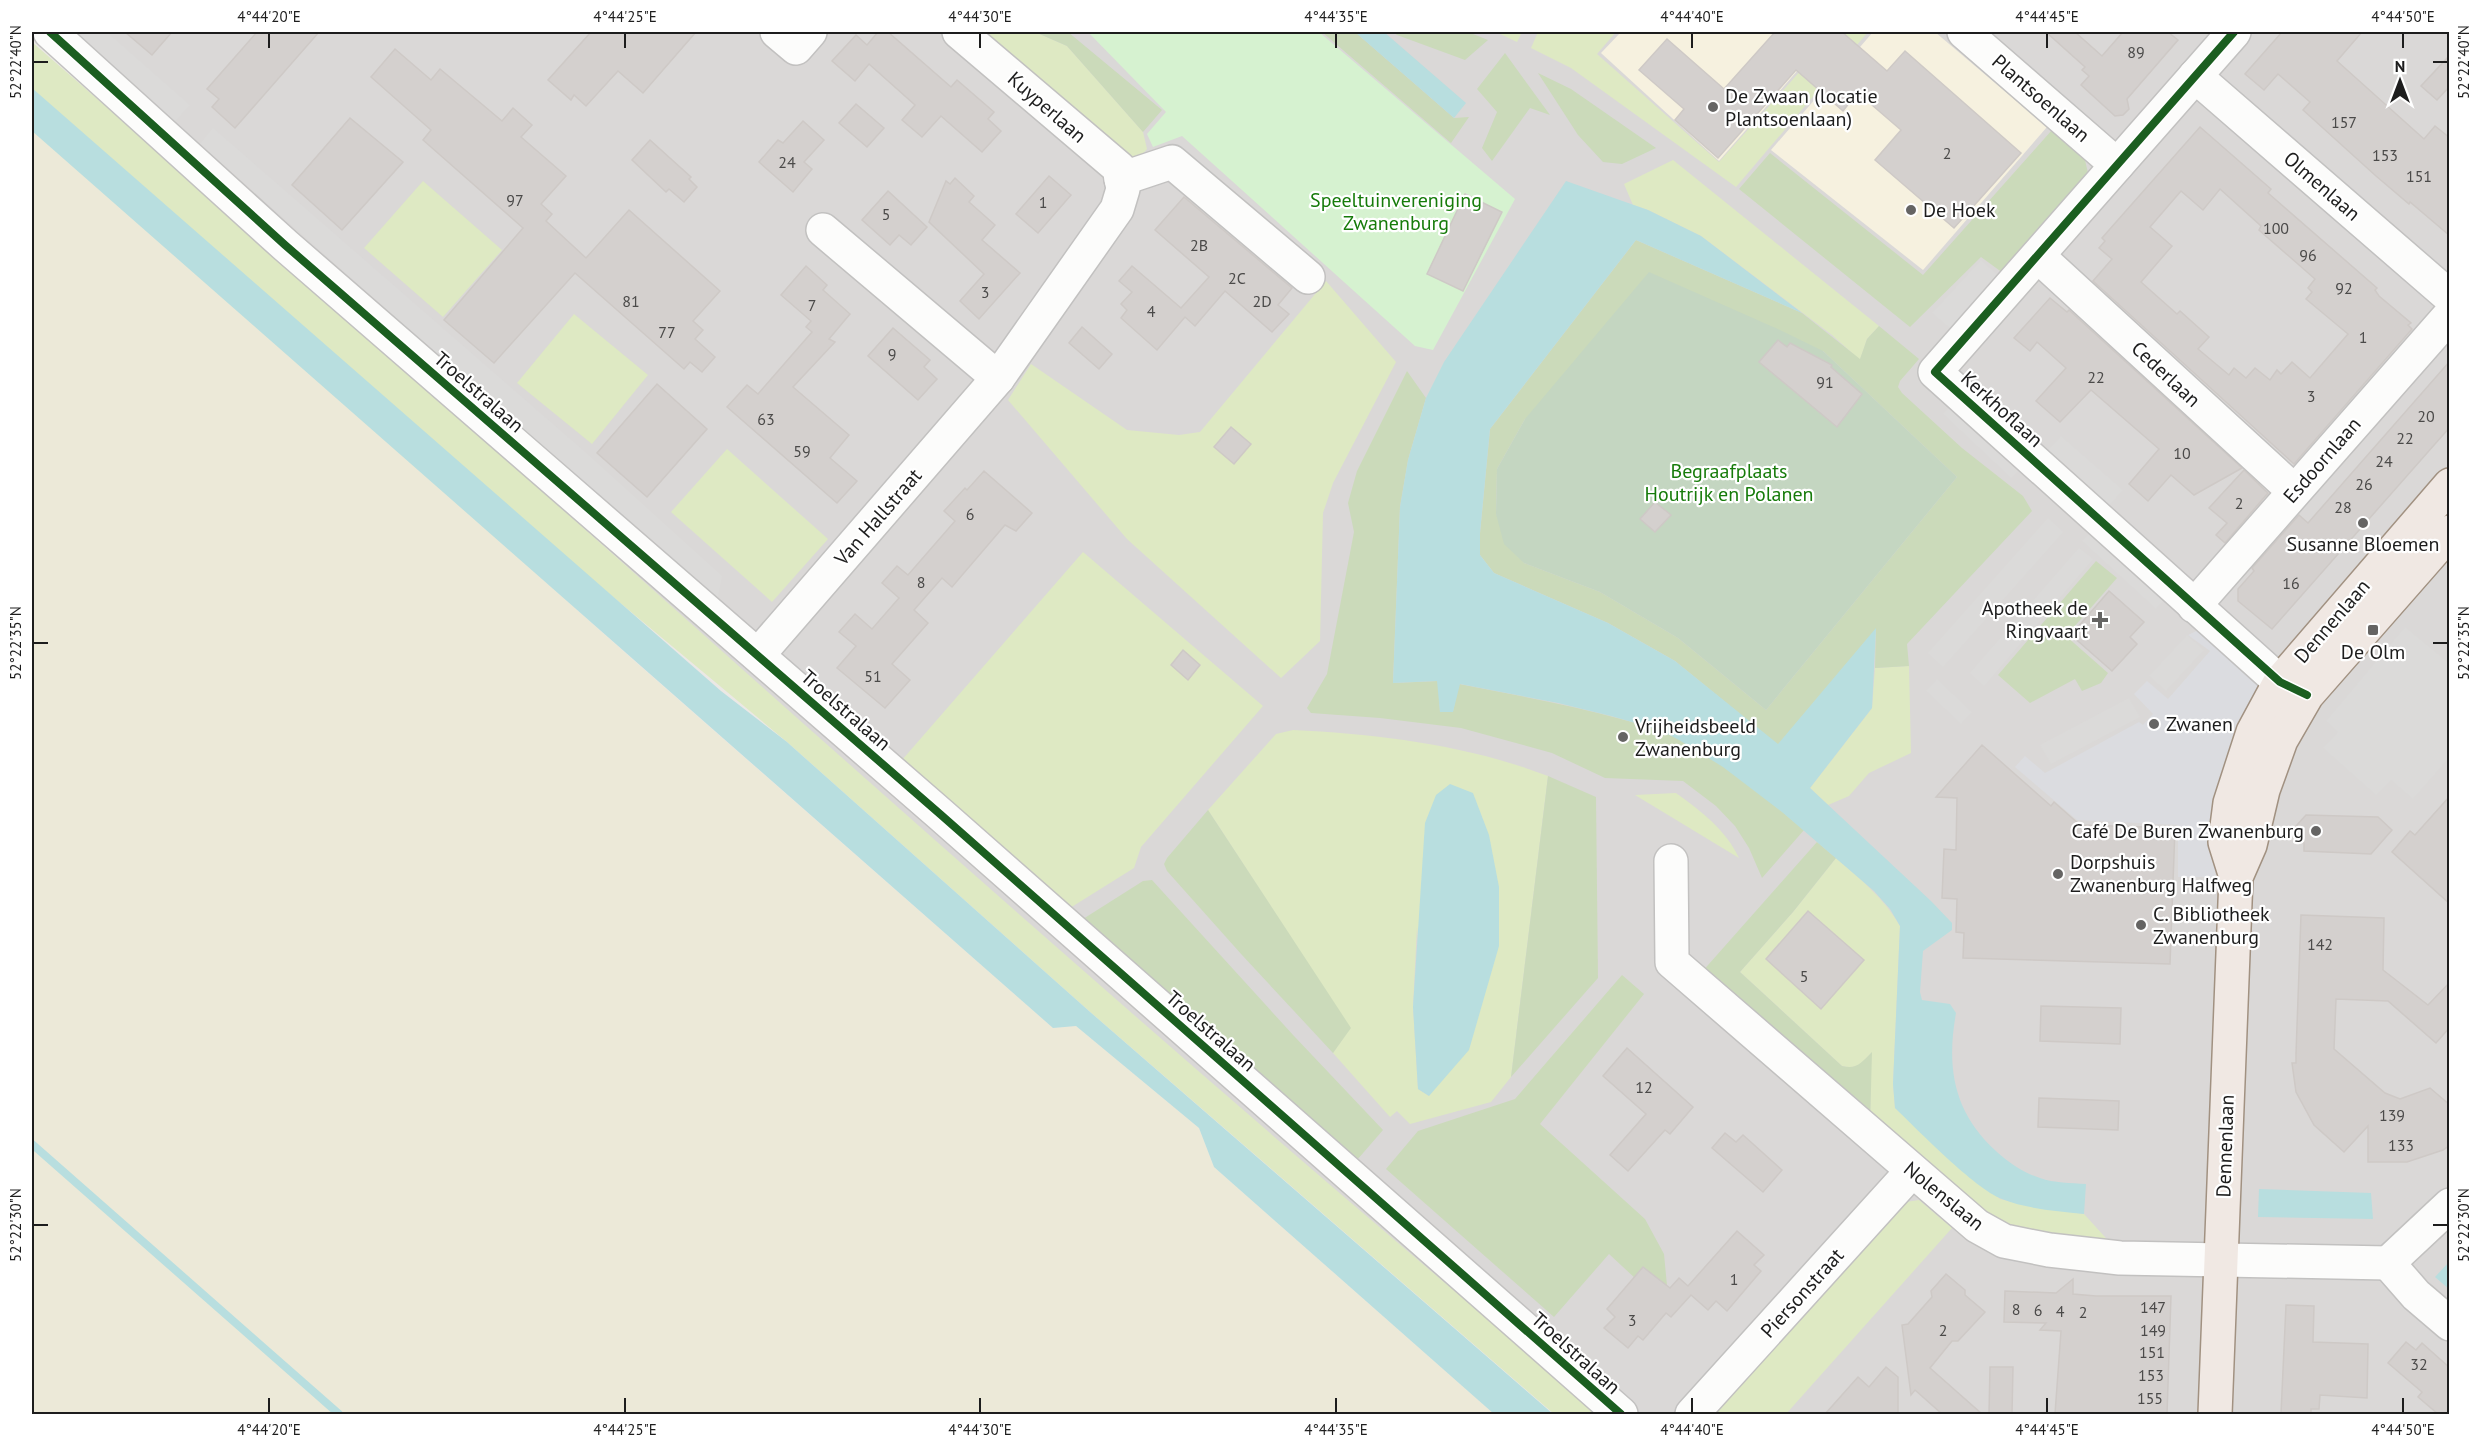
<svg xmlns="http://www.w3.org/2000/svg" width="2481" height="1446" viewBox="0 0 2481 1446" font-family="'PT Sans',sans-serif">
<rect width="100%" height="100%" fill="#ebe8e5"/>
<polygon fill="#dad8d7" points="41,32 2449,32 2449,1414 1555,1414"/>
<g fill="#f6f1df">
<polygon points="1621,32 1831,32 1719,161 1601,53"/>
<polygon points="1873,32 1935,32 2047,127 1923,270 1771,150"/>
</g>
<polygon fill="#ece9d8" points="32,125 631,658 1053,1028 1076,1026 1199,1128 1214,1167 1494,1414 32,1414"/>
<g fill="#dee9c3" fill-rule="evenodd">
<polygon points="983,32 1035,32 1067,46 1143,132 1147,149 1132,166"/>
<polygon points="1496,32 1522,32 1517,42"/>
<polygon points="1538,32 1616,32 1597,54 1719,162 1835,32 1868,32 1736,187 1571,68 1531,48"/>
<path d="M32,42C557,497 1067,970 1601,1414H1554L1089,1011L787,742L32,113Z"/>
<polygon points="1673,160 1879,326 1867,339 1860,360 1832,335 1701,236 1648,210 1633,205 1624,184"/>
<polygon points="423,181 502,250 443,317 364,248"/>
<polygon points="1326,281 1396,362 1333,483 1323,513 1320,641 1281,678 1127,539 1008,400 1031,364 1127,430 1179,435 1200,432"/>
<polygon points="574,314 648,375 592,444 517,383"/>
<polygon points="727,449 828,539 772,602 671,512"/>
<polygon points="1083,552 1263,706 1141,847 1134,868 1070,908 902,760"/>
<polygon points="1909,666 1911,753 1869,773 1849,796 1828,805 1810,788 1872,708 1875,668"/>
<path d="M1293,730C1379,734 1467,745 1548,776L1511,1077L1491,1102L1410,1124L1397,1111L1390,1117L1333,1053L1350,1028L1208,810L1276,734ZM1417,927L1429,1096L1418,1089L1413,1007Z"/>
<path d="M1676,793C1702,812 1725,829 1739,858L1635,795Z"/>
<path d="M1836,858C1860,879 1884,898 1900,926L1893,1084L1895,1108L2000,1199L2029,1206L2084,1214L2115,1248L1997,1228L1870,1125L1871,1053C1862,1063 1857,1070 1842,1066L1740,972L1793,912Z"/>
<polygon points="1901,1197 1906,1202 1919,1200 1952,1228 1786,1414 1706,1414"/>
</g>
<g fill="#cbdaba" fill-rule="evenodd">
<polygon points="1035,32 1068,32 1162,110 1143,132 1067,46"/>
<polygon points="1322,32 1355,32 1454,118 1469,117 1451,143"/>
<polygon points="1393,32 1468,32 1488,40 1465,60 1397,35"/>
<polygon points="1505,53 1550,115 1530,108 1492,161 1482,148 1497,112 1477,89"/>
<polygon points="1538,73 1571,89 1656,148 1622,164 1603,162 1578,135"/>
<polygon points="2052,130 2085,160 2088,173 2003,273 1981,257 1910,327 1739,189 1770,153 1923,275"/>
<path d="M1636,240L1802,313L1860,359L1867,339L1879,326L1919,359L1900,381L1898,387L1902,393L1962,448L2023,496L2032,511L1907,644L1909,666L1875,668L1876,629L1778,745L1675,661L1608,623L1494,573L1480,555V533L1490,429ZM1823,351L1957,477L1766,710L1678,638L1600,592L1524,563L1496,514L1497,469L1525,419Z"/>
<path d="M1407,371L1426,398L1408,460L1400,507L1393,683L1438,681L1440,712L1453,711L1459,684C1514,695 1568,704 1621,719C1634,723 1648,726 1661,731C1712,752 1762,795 1804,830L1762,878L1749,848L1735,826L1716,806L1683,781L1605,778L1552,753L1461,728L1380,718L1311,713L1307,708L1327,674L1354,532L1348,503L1357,471Z"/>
<polygon points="2096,561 2117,578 2066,636 2108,673 2101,683 2082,691 2075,679 2030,703 1998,675"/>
<polygon points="1548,776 1596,797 1598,978 1511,1077"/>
<polygon points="1208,810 1351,1028 1333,1053 1242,955 1167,871 1164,864 1167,858"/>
<path d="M1817,842L1836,858L1793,912L1740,972L1842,1066C1857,1070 1862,1062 1872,1052L1870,1125L1701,973Z"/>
<polygon points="1152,880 1294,1036 1383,1130 1357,1160 1083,919 1143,881"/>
<polygon points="1622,975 1644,994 1540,1124 1645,1219 1664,1254 1668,1296 1664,1305 1609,1254 1554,1317 1386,1169 1418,1131 1515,1099"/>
</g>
<polygon fill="#c4d6c1" points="1649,272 1780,330 1823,351 1957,477 1766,710 1678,638 1600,592 1524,563 1504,544 1496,514 1497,469 1525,419"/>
<polygon fill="#d6f2d0" points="1088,32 1319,32 1515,199 1433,350 1415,346 1182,136 1153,147 1147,134 1166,112"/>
<g fill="#dbdad9">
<polygon points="69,32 107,32 190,105 172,125"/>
<polygon points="213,128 585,452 722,576 717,602 200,144"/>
<polygon points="1981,260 2000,277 1952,330 1932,313"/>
<polygon points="1958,399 2026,463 2011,478 1943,414"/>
<polygon points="2061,436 2123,490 2108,507 2046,452"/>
<polygon points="2048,518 2063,532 1943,667 1928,653"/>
<polygon points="2096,526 2170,593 2156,609 2082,541"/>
<polygon points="2079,548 2093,559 1984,686 1970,673"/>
<polygon points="2405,627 2450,664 2449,758 2413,799 2391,780 2376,795 2323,748 2338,732 2326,721"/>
<polygon points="2187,635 2204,650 2166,691 2149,676"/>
<polygon points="1937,679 1972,712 1961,724 1926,691"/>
<polygon points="2129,698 2140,717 2051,764 2040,745"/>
</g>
<polygon fill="#dbdce0" points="2198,630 2260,685 2221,799 2215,877 2178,877 2178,825 2077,820 2015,767 2025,756 2045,773 2139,722 2143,725 2153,714 2134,694 2147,681 2168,699 2210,651 2188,635"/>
<g fill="#b8dedf">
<polygon points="1355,32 1384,32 1466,103 1454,118"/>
<polygon points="32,88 721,691 787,742 1089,1011 1553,1414 1494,1414 1214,1167 1199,1128 1076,1026 1053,1028 32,131"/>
<path d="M1566,181L1648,210L1701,236L1802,313L1636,240L1490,429L1480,533V555L1494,573L1608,623L1675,661L1778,744L1876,628L1872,708L1810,788L1931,901L1952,923V930L1923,951L1920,992L1922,1000L1950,1004L1956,1013C1946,1069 1954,1113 1997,1152C2009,1163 2024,1173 2040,1178C2054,1183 2071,1183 2086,1184L2084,1214C2057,1211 2027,1209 2002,1199C1974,1188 1919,1131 1895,1108L1893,1084L1900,926L1890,909L1874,891L1782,812L1723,767L1679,740L1660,730L1611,716L1558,703L1460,684L1453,712H1440L1437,681L1393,683L1400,507L1408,460L1426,398L1444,362Z"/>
<polygon points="1450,784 1473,793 1489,835 1499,887 1499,946 1469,1050 1429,1096 1418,1089 1413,1007 1425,823 1436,795"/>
<polygon points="2259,1189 2371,1193 2373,1219 2258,1217"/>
<polygon points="2449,1262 2449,1289 2435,1277"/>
</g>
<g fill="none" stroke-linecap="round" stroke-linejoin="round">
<polyline stroke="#b8dedf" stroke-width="8" points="32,1144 339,1414"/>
</g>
<g fill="#d4d0ce" stroke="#cec9c6" stroke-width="1.5" fill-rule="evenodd">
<polygon points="125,32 172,32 152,55"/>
<polygon points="257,32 319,32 235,128 212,107 219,99 207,89"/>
<polygon points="591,32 696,32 643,93 618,71 586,106 574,95 571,100 548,80"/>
<polygon points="878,32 888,32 951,87 957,80 994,112 988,119 1001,131 982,152 941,116 922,137 902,120 915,105 869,64 855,81 832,61 856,35 867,45"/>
<polygon points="1775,32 1842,32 1887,71 1905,51 2021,153 1954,228 1875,160 1901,130 1865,99 1862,103 1854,97 1843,111 1796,70 1718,158 1675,120 1684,109 1639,70 1667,39 1724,89"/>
<polygon points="2046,32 2075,32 2102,56 2123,32 2168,32 2178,40 2127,99 2129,109 2123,115 2115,116 2081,85 2089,76 2082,70 2085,67"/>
<polygon points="2282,32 2362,32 2337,61 2424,139 2435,126 2450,138 2450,236 2410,202 2409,204 2376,176 2303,110 2310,102 2278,74 2264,90 2245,74"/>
<polygon points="395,49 431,80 440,69 502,121 513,108 532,125 521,137 566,176 541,204 552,214 546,221 586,258 629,210 720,291 693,321 703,330 695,339 715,357 702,372 690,362 684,369 575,273 494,363 444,320 523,228 423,140 431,130 371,77"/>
<polygon points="2450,55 2450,86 2437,100 2421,86"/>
<polygon points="856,104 884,128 867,147 839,123"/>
<polygon points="350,118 403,162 342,230 292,185"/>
<polygon points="803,121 824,140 804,162 812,169 793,192 759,162 778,140 783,143"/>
<path d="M2200,127L2271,189L2268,193L2377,288L2375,290L2379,296L2411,323L2408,325L2412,329L2294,464L2093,281L2112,259L2099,248L2105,241L2102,238ZM2220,189L2261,226L2259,230L2315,279L2308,288L2312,292L2306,299L2348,334L2310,378L2292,362L2281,374L2277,370L2270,380L2255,368L2246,378L2234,368L2229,375L2198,349L2209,337L2180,311L2177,314L2141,282L2172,246L2150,227L2181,191L2203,210Z"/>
<polygon points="650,140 691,177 689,179 697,187 684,202 669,189 666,192 632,160"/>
<polygon points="1049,176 1071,195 1038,233 1016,214"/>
<polygon points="955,178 974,196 969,202 995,225 982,240 1020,273 979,319 960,301 984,274 929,222 946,181 950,184"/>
<polygon points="888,191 927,227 911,245 899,235 890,245 862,220"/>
<polygon points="1465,194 1502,212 1463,291 1427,274"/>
<polygon points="1184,197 1292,288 1278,305 1289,314 1272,332 1225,291 1195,326 1185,317 1157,350 1121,318 1127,310 1121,304 1132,292 1119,281 1132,266 1181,308 1209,277 1155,230"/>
<polygon points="806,266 827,285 823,290 850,314 829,339 835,342 793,387 849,435 830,458 857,481 837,503 727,407 747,385 758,394 812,332 806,327 811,321 781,295"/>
<polygon points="2050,298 2067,312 2069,310 2242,468 2194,495 2171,475 2148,501 2129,484 2159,449 2091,390 2060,422 2036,401 2066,368 2037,342 2030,351 2014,338"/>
<polygon points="1082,327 1112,354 1099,369 1069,343"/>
<polygon points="893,328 930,360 924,367 937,379 918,400 868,356"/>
<polygon points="1778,340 1787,347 1790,343 1832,365 1831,367 1862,394 1837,427 1759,362"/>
<polygon points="2450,361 2450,427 2272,629 2238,601 2238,589 2254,571 2252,568 2299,515 2308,523"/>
<polygon points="657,384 707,429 647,497 597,453"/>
<polygon points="1231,427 1251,444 1234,464 1214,447"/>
<polygon points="2244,470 2268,493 2225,543 2216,535 2227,523 2209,508"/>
<polygon points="984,471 1032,513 1016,531 1005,525 952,587 942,578 914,610 928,623 892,664 910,680 885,708 837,668 856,646 839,632 855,614 872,629 899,598 882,583 897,566 908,575 955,521 944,511 965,488 967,490"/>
<polygon points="1655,502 1671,515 1655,532 1640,519"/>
<polygon points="2109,591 2144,622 2130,637 2137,644 2112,671 2071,635"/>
<polygon points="1183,650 1200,665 1188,680 1171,665"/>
<polygon points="1982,745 2051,806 2054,802 2080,825 2175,828 2170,964 1963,958 1964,933 1956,932 1957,899 1942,898 1944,849 1956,850 1957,798 1936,797"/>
<polygon points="2450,796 2450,904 2392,852 2410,831 2415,835"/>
<polygon points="2306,815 2378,817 2392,830 2371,854 2304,851 2304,843 2296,835 2296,826"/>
<polygon points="1808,911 1864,960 1821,1009 1766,959"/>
<polygon points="2301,915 2384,918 2383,970 2428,1005 2450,982 2450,1027 2436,1043 2388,1001 2336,999 2334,1049 2385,1093 2400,1099 2430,1088 2450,1105 2450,1145 2443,1150 2407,1162 2368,1162 2368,1126 2344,1152 2314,1125 2296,1092 2292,1063 2296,1063 2296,1054"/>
<polygon points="2041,1006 2121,1008 2120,1044 2040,1041"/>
<polygon points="1627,1048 1693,1107 1670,1134 1665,1130 1628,1171 1610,1155 1646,1114 1603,1076"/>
<polygon points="2039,1098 2119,1101 2118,1130 2038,1127"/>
<polygon points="1725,1133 1736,1142 1743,1135 1782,1170 1763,1192 1712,1148"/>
<polygon points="1737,1231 1764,1255 1754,1265 1761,1271 1727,1311 1716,1301 1708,1310 1691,1295 1671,1317 1666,1313 1643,1340 1638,1336 1628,1348 1604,1328 1615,1317 1607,1309 1643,1267 1670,1288 1679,1278 1688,1286"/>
<polygon points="1946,1274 1965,1290 1965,1295 1985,1312 1958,1341 1952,1341 1930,1368 1982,1414 1942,1414 1915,1390 1911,1395 1902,1325 1908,1324 1932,1297 1931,1291"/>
<polygon points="2073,1279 2073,1294 2096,1296 2171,1296 2167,1414 2055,1414 2061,1331 2040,1330 2046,1323 2004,1322 2005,1291 2056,1293"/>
<polygon points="2286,1305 2314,1306 2313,1342 2368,1344 2367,1398 2320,1395 2319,1409 2311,1409 2311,1414 2281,1414"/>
<polygon points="2406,1342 2416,1350 2422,1343 2450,1368 2450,1414 2438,1414 2418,1397 2422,1392 2388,1363"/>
<polygon points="1886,1367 1898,1377 1898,1414 1825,1414 1858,1377 1869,1387"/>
<polygon points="1990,1367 2013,1367 2012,1414 1989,1414"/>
</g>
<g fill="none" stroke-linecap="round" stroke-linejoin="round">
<g stroke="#c2c1c0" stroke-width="36">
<g id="minor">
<polyline points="50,32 285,245 940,814 1621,1414"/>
<polyline points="777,32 796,48 810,32"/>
<polyline points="1964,32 2117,165"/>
<polyline points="2234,32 1935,372 2280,682 2306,694"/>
<polyline points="2195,76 2450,297"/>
<polyline points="1121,179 1172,162 1308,277"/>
<polyline points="823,230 998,378"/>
<polyline points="2038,256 2294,491"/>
<polyline points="2194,606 2450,315"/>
<polyline points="758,655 998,378 1117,209 1123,189 1119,168 959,32"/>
<polyline points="1671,861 1672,962 1977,1226 2004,1241 2049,1250 2120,1258 2388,1263"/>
<polyline points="2388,1263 2416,1295 2450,1324"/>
<polyline points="2388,1263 2450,1205"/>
<polyline points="1692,1414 1912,1171"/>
</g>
</g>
<g stroke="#a19181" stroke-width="36">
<g id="major">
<polyline points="2236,877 2225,842 2230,803 2253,732 2280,682 2450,485"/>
<polyline points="2215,1414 2236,877 2250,845 2263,790 2281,740 2307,695 2450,532"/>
</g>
</g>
<use href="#minor" stroke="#fcfcfb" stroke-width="33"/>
<use href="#major" stroke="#f0e8e3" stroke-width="33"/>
<g stroke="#fff" stroke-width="11">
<g id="cycleway">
<polyline points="50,32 285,245 940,814 1621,1414"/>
<polyline points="2234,32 1935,372 2280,682 2307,695"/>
</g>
</g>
<use href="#cycleway" stroke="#1b5e20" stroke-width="8"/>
</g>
<path fill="none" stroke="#1d1d1d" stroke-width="2" d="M269,33V48M625,33V48M980,33V48M1336,33V48M1692,33V48M2047,33V48M2403,33V48M33,62H48M2433,62H2448M33,643H48M2433,643H2448M33,1225H48M2433,1225H2448M269,1398V1413M625,1398V1413M980,1398V1413M1336,1398V1413M1692,1398V1413M2047,1398V1413M2403,1398V1413"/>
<g fill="#656463" stroke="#fff" stroke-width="2">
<circle cx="1713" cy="107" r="6"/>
<circle cx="1911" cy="210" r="6"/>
<circle cx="2363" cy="523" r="6"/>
<path d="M2097 611h6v6h6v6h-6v6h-6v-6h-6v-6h6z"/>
<rect x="2367" y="624" width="12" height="12" rx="3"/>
<circle cx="2154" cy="724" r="6"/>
<circle cx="1623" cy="737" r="6"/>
<circle cx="2316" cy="831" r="6"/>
<circle cx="2058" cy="874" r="6"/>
<circle cx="2141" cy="925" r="6"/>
</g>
<g text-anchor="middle" stroke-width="4.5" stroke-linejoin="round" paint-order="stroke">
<g font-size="16" fill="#4b4a49">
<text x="2136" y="58">89</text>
<text x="2344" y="128">157</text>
<text x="1947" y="159">2</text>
<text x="2385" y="161">153</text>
<text x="787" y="168">24</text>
<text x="2419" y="182">151</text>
<text x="515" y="206">97</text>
<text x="1043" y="208">1</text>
<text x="886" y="220">5</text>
<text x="2276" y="234">100</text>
<text x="1199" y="251">2B</text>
<text x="2308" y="261">96</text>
<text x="1237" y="284">2C</text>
<text x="2344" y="294">92</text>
<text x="985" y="298">3</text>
<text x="631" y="307">81</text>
<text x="1262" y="307">2D</text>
<text x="812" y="311">7</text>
<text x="1151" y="317">4</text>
<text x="667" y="338">77</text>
<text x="2363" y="343">1</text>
<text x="892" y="360">9</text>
<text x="2096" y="383">22</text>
<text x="1825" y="388">91</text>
<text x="2311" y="402">3</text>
<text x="2426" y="422">20</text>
<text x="766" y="425">63</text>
<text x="2405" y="444">22</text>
<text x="802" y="457">59</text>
<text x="2182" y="459">10</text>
<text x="2384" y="467">24</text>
<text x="2364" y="490">26</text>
<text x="2239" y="509">2</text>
<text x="2343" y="513">28</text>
<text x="970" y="520">6</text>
<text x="921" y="588">8</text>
<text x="2291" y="589">16</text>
<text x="873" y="682">51</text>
<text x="2320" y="950">142</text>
<text x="1804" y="982">5</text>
<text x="1644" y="1093">12</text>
<text x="2392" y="1121">139</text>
<text x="2401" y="1151">133</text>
<text x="1734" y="1285">1</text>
<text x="2153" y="1313">147</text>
<text x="2016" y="1315">8</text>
<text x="2038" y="1316">6</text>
<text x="2060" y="1317">4</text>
<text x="2083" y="1318">2</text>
<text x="1632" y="1326">3</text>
<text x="1943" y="1336">2</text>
<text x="2153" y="1336">149</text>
<text x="2152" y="1358">151</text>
<text x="2419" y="1370">32</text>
<text x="2151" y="1381">153</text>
<text x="2150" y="1404">155</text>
</g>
<g font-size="20" fill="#1d1d1d" stroke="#fff" text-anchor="start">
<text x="1725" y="103">De Zwaan (locatie<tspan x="1725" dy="23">Plantsoenlaan)</tspan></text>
<text x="1923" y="217">De Hoek</text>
<text x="2363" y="551" text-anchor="middle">Susanne Bloemen</text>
<text x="2088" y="615" text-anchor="end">Apotheek de<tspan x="2088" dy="23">Ringvaart</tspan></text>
<text x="2373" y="659" text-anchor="middle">De Olm</text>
<text x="2166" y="731">Zwanen</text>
<text x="1635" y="733">Vrijheidsbeeld<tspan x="1635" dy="23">Zwanenburg</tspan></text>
<text x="2304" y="838" text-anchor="end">Café De Buren Zwanenburg</text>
<text x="2070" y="869">Dorpshuis<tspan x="2070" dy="23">Zwanenburg Halfweg</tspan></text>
<text x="2153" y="921">C. Bibliotheek<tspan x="2153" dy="23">Zwanenburg</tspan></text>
</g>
<g font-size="20" fill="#1d1d1d" stroke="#fff">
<text transform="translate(2041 98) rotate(41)" y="7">Plantsoenlaan</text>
<text transform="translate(1047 107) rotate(41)" y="7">Kuyperlaan</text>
<text transform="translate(2322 186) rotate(41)" y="7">Olmenlaan</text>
<text transform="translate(2166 374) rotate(43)" y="7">Cederlaan</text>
<text transform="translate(479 392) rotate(41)" y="7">Troelstralaan</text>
<text transform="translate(2002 409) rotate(42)" y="7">Kerkhoflaan</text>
<text transform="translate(2322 460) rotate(-49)" y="7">Esdoornlaan</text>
<text transform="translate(878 517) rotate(-49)" y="7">Van Hallstraat</text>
<text transform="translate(2332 621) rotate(-49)" y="7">Dennenlaan</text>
<text transform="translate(846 710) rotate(41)" y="7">Troelstralaan</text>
<text transform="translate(1211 1031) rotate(41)" y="7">Troelstralaan</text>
<text transform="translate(2225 1146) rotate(-88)" y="7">Dennenlaan</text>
<text transform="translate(1944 1196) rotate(39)" y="7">Nolenslaan</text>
<text transform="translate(1802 1293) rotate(-48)" y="7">Piersonstraat</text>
<text transform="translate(1576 1353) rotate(42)" y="7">Troelstralaan</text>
</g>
<g font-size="20" fill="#167b0a" stroke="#fff">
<text x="1396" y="207">Speeltuinvereniging<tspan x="1396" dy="23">Zwanenburg</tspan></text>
<text x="1729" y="478">Begraafplaats<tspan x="1729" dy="23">Houtrijk en Polanen</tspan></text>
</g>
</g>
<rect width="2481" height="1446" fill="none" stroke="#ffffff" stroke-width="66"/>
<g transform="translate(2400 81)" stroke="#ffffff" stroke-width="4.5" paint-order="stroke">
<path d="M0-4.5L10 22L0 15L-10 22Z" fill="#1d1d1d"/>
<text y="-9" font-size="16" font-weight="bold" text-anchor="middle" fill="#1d1d1d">N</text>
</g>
<rect x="33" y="33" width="2415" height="1380" fill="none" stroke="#1d1d1d" stroke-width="2"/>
<g font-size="15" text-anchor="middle" fill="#1d1d1d">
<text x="269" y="22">4°44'20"E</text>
<text x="625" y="22">4°44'25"E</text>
<text x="980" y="22">4°44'30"E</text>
<text x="1336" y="22">4°44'35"E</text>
<text x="1692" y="22">4°44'40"E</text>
<text x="2047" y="22">4°44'45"E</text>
<text x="2403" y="22">4°44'50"E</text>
<text transform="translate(16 62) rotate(-90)" y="5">52°22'40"N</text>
<text transform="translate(2464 62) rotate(-90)" y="5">52°22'40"N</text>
<text transform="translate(16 643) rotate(-90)" y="5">52°22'35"N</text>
<text transform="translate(2464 643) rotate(-90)" y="5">52°22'35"N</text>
<text transform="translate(16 1225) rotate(-90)" y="5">52°22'30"N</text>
<text transform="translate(2464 1225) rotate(-90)" y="5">52°22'30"N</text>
<text x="269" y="1435">4°44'20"E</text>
<text x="625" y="1435">4°44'25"E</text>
<text x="980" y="1435">4°44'30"E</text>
<text x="1336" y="1435">4°44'35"E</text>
<text x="1692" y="1435">4°44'40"E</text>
<text x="2047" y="1435">4°44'45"E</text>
<text x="2403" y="1435">4°44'50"E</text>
</g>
</svg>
